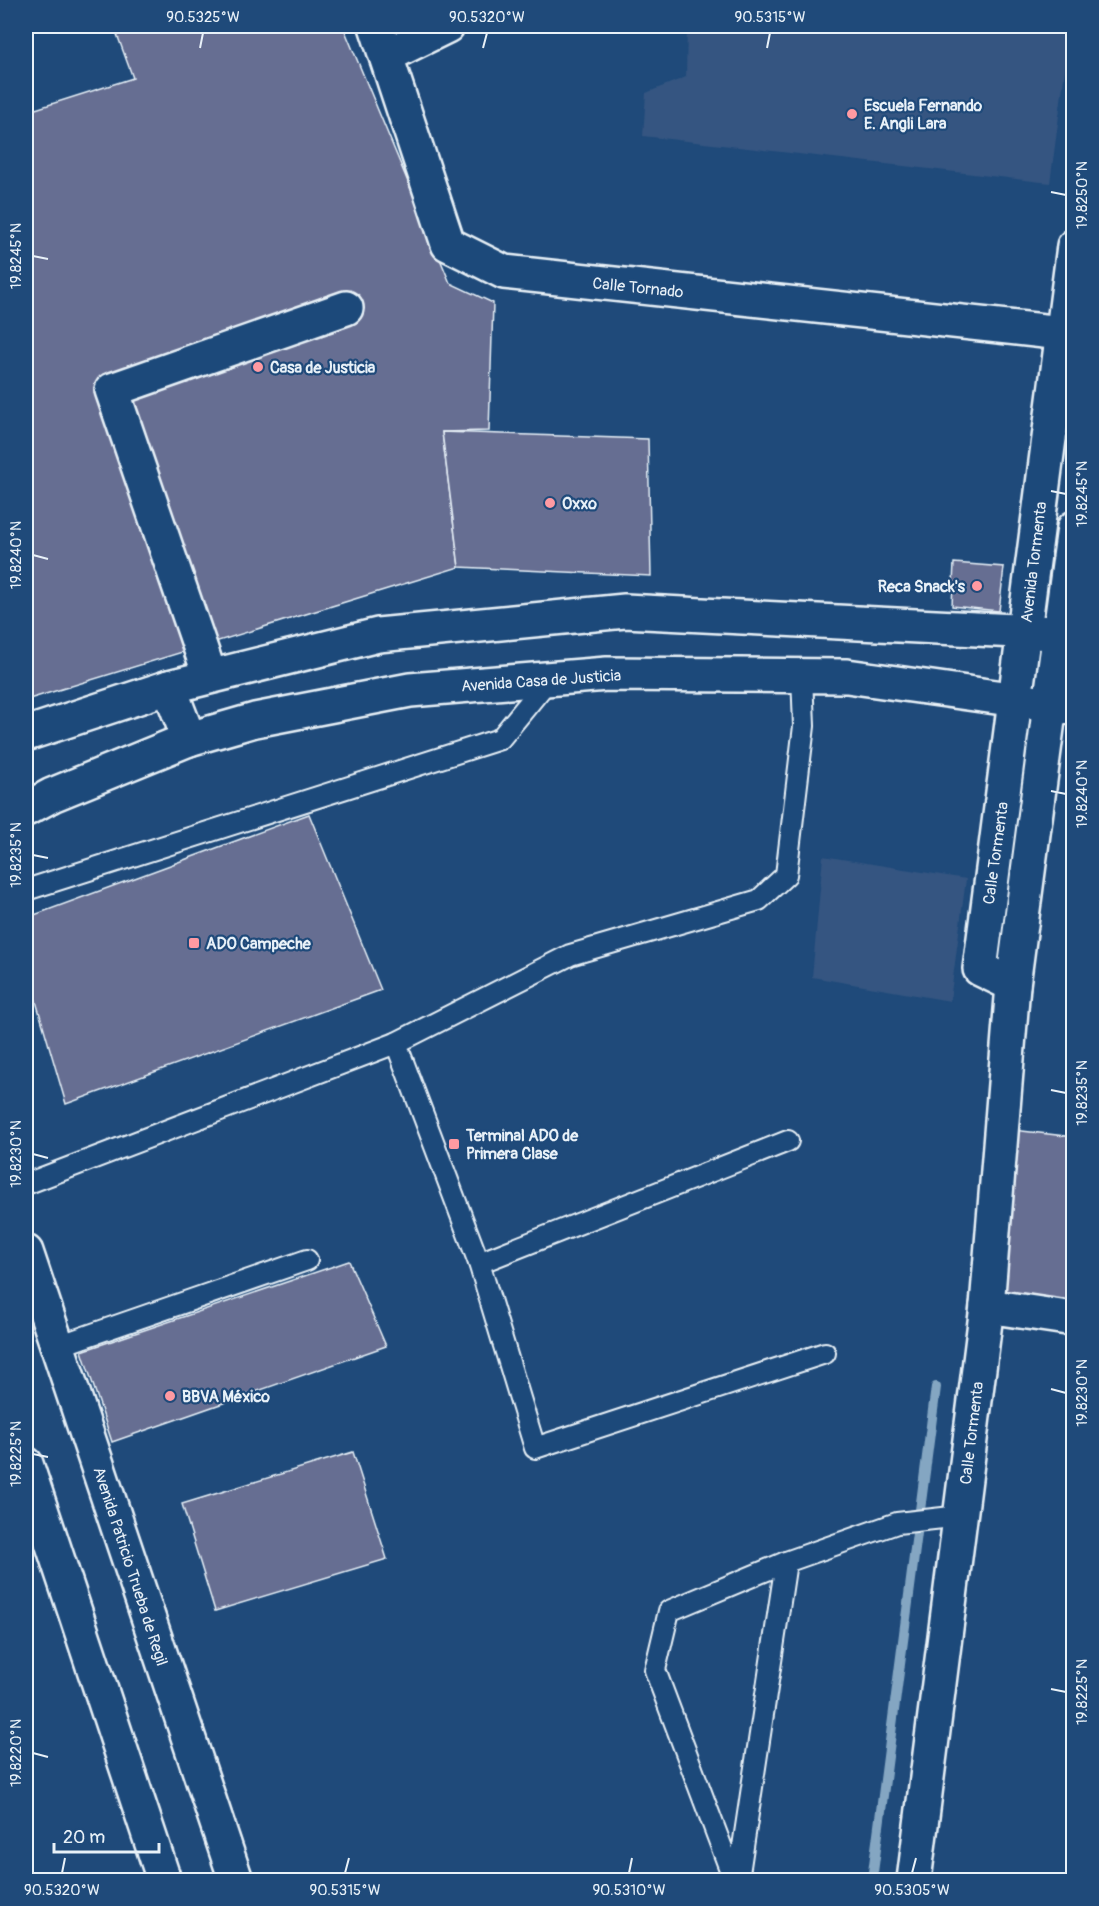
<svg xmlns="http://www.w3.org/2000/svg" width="1099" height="1906" viewBox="0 0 1099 1906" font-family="Pangolin,sans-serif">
<rect width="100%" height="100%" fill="#1f4a7a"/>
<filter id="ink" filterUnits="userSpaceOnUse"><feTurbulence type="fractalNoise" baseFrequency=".0167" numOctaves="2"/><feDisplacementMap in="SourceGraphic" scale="12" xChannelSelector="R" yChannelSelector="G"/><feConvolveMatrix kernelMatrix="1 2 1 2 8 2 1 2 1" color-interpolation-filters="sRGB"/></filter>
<g filter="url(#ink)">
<g fill="#345581">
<polygon points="687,26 1071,26 1050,183 643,136 646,93 686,77"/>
<polygon points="823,856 966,879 950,1001 812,977"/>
</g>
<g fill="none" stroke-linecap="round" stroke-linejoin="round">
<polyline stroke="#84a6c2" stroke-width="10" points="872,1880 936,1387"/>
</g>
<g fill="#666e92" stroke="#e8f1f8" stroke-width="1.5">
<polygon points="114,26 343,26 450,283 493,303 489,431 442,432 459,567 26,700 26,112 133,78"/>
<polygon points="442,432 648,439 651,576 459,567"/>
<polygon points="954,563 1004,567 999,611 952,606"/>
<polygon points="309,814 381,990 66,1104 26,967 26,918"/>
<polygon points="1013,1130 1074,1137 1074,1309 994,1300"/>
<polygon points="349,1261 386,1346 112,1442 82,1351"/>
<polygon points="353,1452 387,1559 215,1611 182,1504"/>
</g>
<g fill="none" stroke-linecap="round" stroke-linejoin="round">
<g stroke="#e8f1f8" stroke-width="24">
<g id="lane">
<polyline points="26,890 500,739 549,679"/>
<polyline points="396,1043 479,1263 535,1448 825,1353"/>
<polyline points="26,1184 396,1043 570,955 759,900 786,875 804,726 802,675"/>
<polyline points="479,1263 788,1141"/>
<polyline points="58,1346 307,1260"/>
<polyline points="734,1880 655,1670 669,1611 786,1562 897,1523 961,1516"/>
<polyline points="738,1880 786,1562"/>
</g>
</g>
<g stroke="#e8f1f8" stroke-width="38">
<g id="street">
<polyline points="376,26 448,244 504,272 1062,333"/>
<polyline points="386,56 447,26"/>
<polyline points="210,676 112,390 346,308"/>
<polyline points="1013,985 980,969 1015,700"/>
<polyline points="987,1306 1074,1319"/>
<polyline points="914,1880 987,1306 1013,985 1050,705"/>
</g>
</g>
<g stroke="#e8f1f8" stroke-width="38">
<g id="secondary">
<polyline points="169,687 189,739"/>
<polyline points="1015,700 1074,246"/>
<polyline points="1050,705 1074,528"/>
<polyline points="26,734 169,687 378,635 625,611 1074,634"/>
<polyline points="26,809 52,795 189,739 255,720 410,690 607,674 847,676 1074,708"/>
</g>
</g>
<g stroke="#e8f1f8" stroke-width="38">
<g id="primary">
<polyline points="26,1252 236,1880"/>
<polyline points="26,1464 164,1880"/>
</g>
</g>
<use href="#lane" stroke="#1f4a7a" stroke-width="20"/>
<use href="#street" stroke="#1f4a7a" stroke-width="33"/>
<use href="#secondary" stroke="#1f4a7a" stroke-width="33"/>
<use href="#primary" stroke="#1f4a7a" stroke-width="33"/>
</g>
</g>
<path fill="none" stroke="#e8f1f8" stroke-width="2" d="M200,48L203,33M483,48L487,33M767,48L770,33M1051,192L1066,195M33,256L48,259M1051,491L1066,494M33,555L48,559M1051,791L1066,794M33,855L48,858M1051,1090L1066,1093M33,1154L48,1158M1051,1389L1066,1393M33,1454L48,1457M1051,1689L1066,1692M33,1753L48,1757M62,1873L65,1858M345,1873L349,1858M629,1873L632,1858M912,1873L916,1858"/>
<g fill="#ff9aa2" stroke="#1f4a7a" stroke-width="2">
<circle cx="852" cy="114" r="6"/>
<circle cx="258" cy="367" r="6"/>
<circle cx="550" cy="503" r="6"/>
<circle cx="977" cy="586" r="6"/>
<rect x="188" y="937" width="12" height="12" rx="3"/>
<rect x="448" y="1138" width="12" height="12" rx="3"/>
<circle cx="170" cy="1396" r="6"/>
</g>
<g text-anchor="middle" stroke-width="4.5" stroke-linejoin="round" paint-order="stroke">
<g font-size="16" font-weight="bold" fill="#e8f1f8" stroke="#1f4a7a" text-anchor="start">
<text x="864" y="111">Escuela Fernando<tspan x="864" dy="18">E. Angli Lara</tspan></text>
<text x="270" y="373">Casa de Justicia</text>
<text x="562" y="509">Oxxo</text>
<text x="965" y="592" text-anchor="end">Reca Snack's</text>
<text x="206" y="949">ADO Campeche</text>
<text x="466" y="1141">Terminal ADO de<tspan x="466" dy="18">Primera Clase</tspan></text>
<text x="182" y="1402">BBVA México</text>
</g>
<g font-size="16" fill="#e8f1f8" stroke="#1f4a7a">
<text transform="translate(638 287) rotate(6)" y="6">Calle Tornado</text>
<text transform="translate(1033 562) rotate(-83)" y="6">Avenida Tormenta</text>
<text transform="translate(541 680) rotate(-4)" y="6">Avenida Casa de Justicia</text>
<text transform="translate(995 853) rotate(-82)" y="6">Calle Tormenta</text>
<text transform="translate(971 1433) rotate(-83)" y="6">Calle Tormenta</text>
<text transform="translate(131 1566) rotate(72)" y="6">Avenida Patricio Trueba de Regil</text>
</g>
</g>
<rect width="1099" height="1906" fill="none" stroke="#1f4a7a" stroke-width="66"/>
<path d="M54 1843v9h105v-9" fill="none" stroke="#e8f1f8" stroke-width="3"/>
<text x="63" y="1843" font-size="18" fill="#e8f1f8" stroke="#1f4a7a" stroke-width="4.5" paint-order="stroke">20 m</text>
<rect x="33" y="33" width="1033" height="1840" fill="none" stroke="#e8f1f8" stroke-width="2"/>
<g font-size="15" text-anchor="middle" fill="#e8f1f8">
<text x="203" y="22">90.5325°W</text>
<text x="487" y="22">90.5320°W</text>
<text x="770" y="22">90.5315°W</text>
<text transform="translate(1082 195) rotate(-90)" y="5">19.8250°N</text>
<text transform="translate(16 256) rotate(-90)" y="5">19.8245°N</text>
<text transform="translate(1082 494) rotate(-90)" y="5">19.8245°N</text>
<text transform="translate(16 555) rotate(-90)" y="5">19.8240°N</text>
<text transform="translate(1082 794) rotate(-90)" y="5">19.8240°N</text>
<text transform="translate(16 855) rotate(-90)" y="5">19.8235°N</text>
<text transform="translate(1082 1093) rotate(-90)" y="5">19.8235°N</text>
<text transform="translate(16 1154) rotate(-90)" y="5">19.8230°N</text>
<text transform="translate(1082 1393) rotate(-90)" y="5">19.8230°N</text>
<text transform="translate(16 1454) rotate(-90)" y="5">19.8225°N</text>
<text transform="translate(1082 1692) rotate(-90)" y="5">19.8225°N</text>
<text transform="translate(16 1753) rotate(-90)" y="5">19.8220°N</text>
<text x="62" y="1895">90.5320°W</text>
<text x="345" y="1895">90.5315°W</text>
<text x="629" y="1895">90.5310°W</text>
<text x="912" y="1895">90.5305°W</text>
</g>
</svg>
